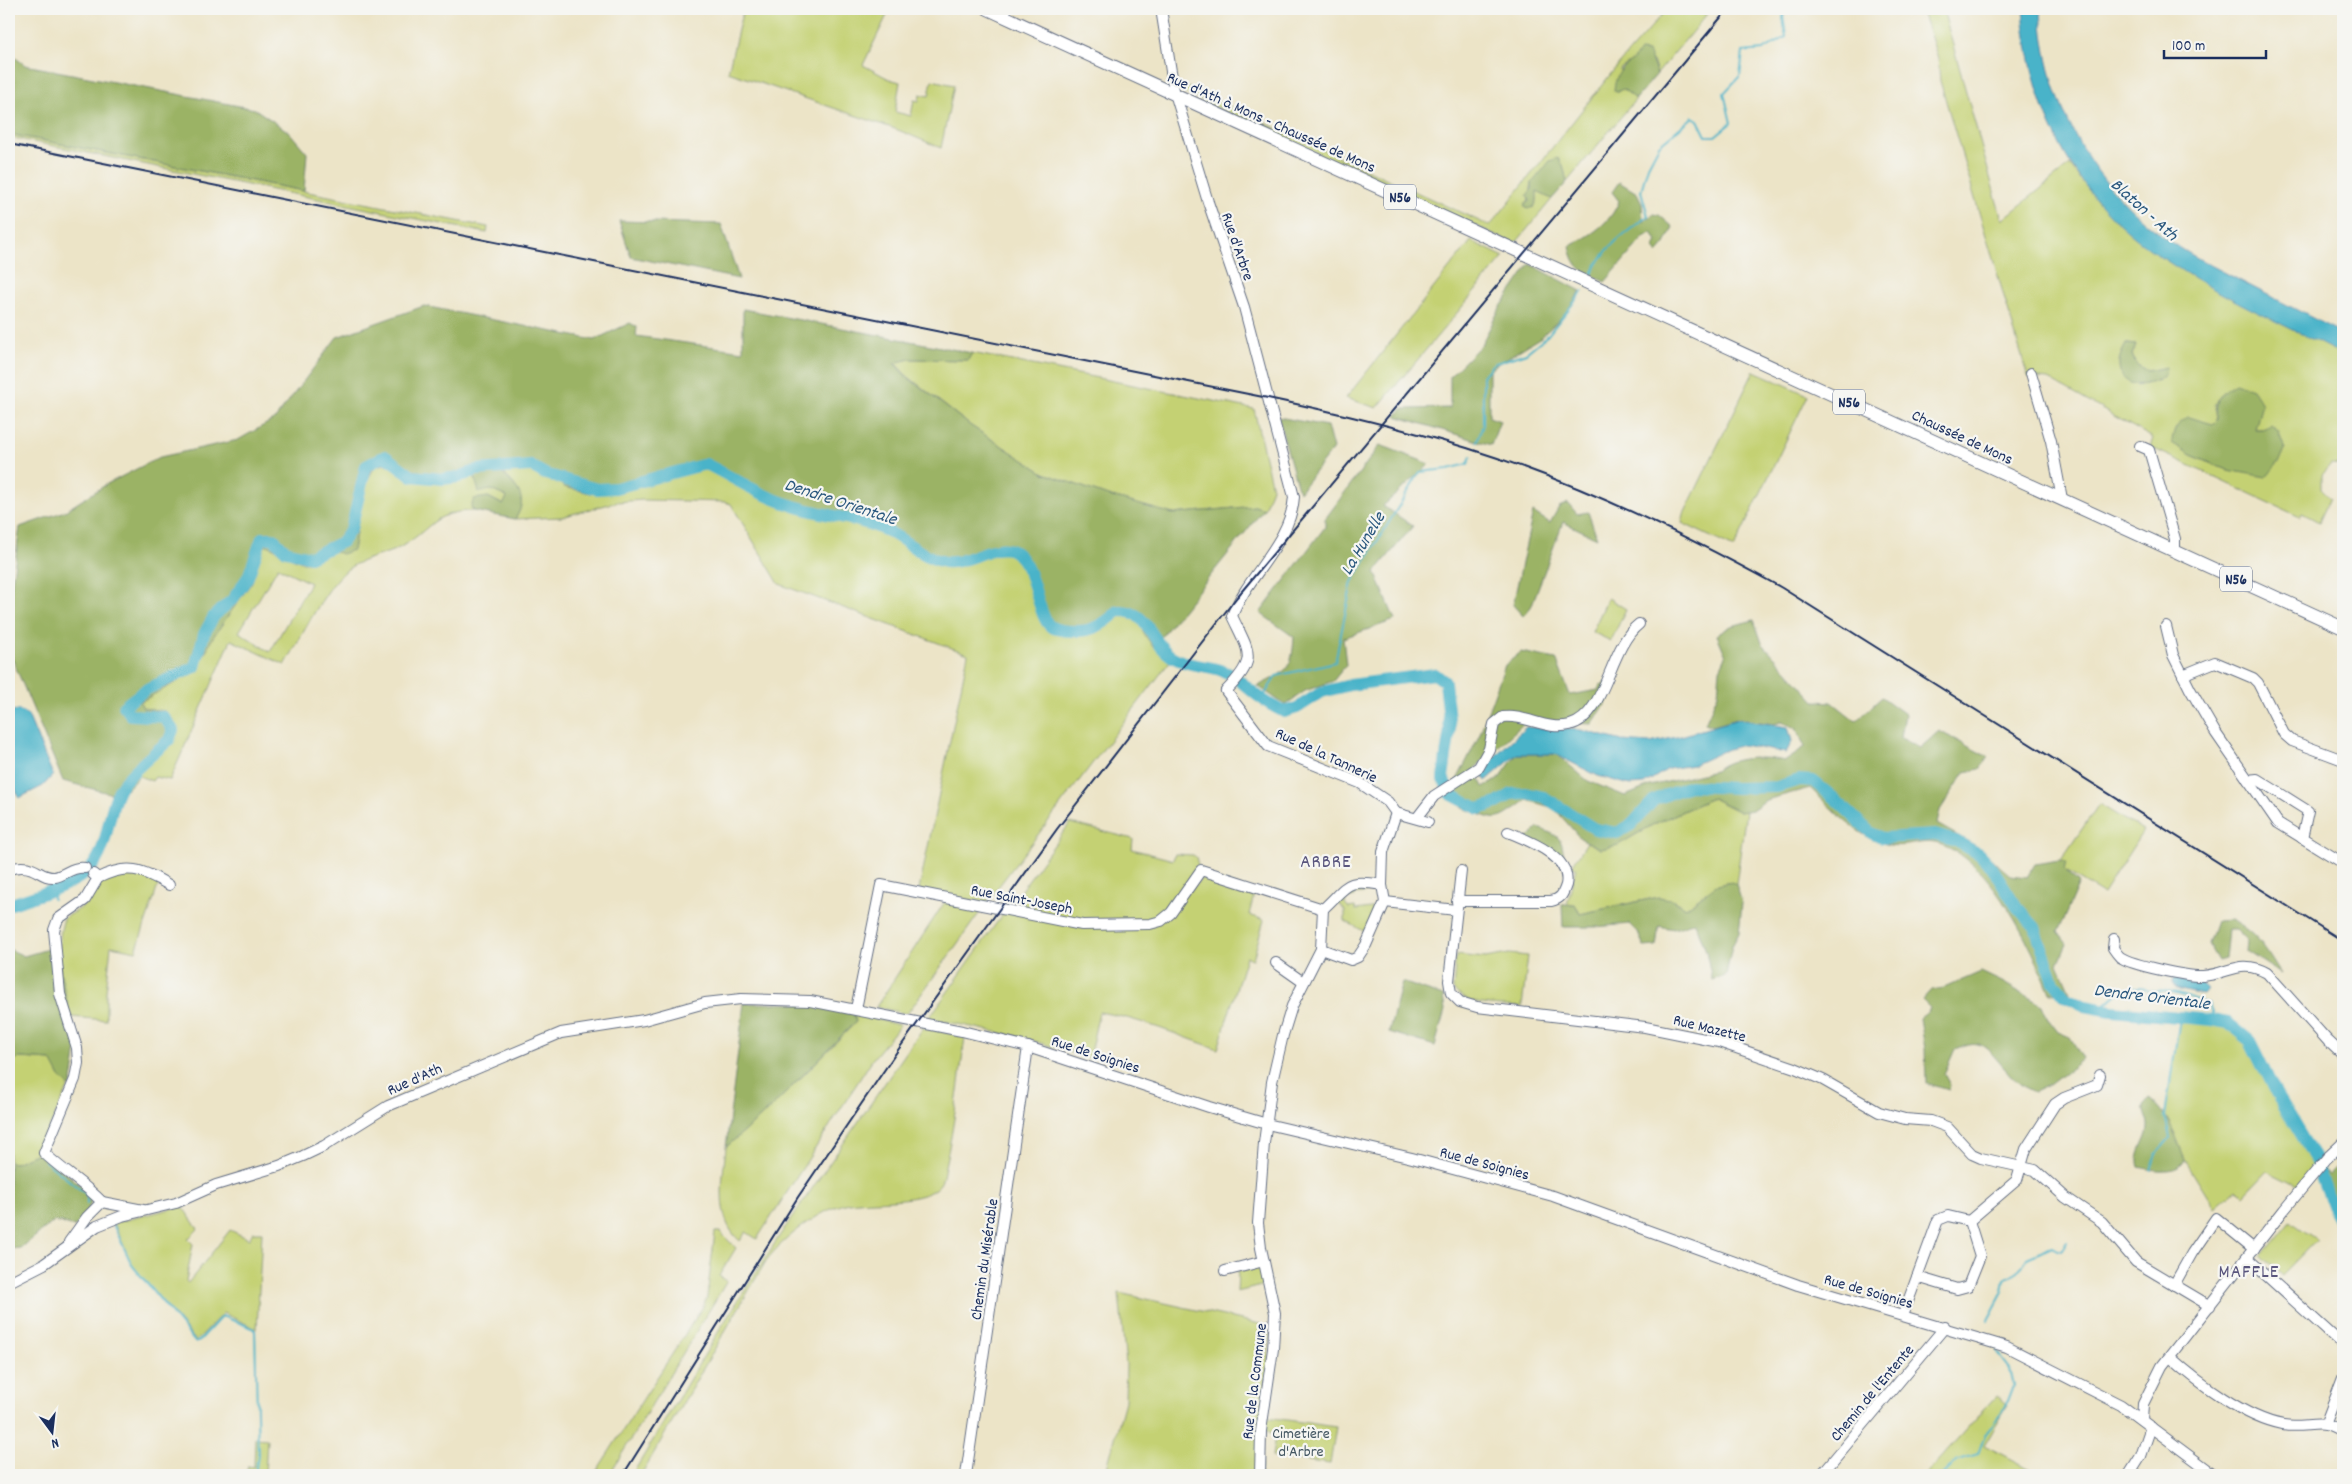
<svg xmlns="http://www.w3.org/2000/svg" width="2352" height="1484" viewBox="0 0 2352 1484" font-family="Dekko,sans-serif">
<rect width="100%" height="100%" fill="#f6f6f2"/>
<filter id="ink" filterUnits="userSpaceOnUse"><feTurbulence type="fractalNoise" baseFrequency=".02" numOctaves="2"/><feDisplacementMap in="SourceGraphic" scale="10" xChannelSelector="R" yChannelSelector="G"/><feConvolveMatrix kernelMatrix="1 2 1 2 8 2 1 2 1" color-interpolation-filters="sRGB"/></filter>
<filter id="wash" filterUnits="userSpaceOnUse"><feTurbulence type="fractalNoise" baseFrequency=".0096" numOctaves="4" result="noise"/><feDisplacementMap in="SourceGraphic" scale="20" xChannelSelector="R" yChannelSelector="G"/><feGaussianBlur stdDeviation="1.12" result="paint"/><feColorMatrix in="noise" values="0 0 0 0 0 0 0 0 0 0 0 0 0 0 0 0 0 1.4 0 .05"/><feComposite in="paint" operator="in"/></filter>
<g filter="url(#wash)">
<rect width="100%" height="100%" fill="#ece4c7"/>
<g fill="#c4d173" stroke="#708068" fill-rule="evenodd">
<polygon points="743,9 890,9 863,65 889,79 900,82 895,112 911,116 914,100 919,101 920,94 929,96 932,80 954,85 941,148 898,130 728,72"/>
<polygon points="1667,9 1677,9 1676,10 1685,13 1686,9 1697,9 1698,12 1707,14 1657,74 1653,61 1634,60 1620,69 1623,89 1636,99 1567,182 1563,165 1532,183 1527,208 1534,207 1537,201 1536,191 1552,199 1515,244 1184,92 1183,89 1174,85 1174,81 1490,226 1621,61"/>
<path d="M1921,9H1943L1944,13L2002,220L2070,165C2101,209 2138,242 2184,271L2343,355V465L2331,464L2321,475V489L2330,498L2319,522L2302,513L2300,517L2150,447L2153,438L2048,379L2028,377L1940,81L1938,58ZM2126,344L2136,345L2132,355L2136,364L2159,380L2137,386ZM2215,403L2255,429H2263L2228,470L2191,455L2217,420Z"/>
<polygon points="9,134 488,227 487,233 9,137"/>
<polygon points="1471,241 1504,257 1377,408 1346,398"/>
<polygon points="972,353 1254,409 1272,488 1264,509 1255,506 1173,514 1105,495 1044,473 971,426 906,375 894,362 910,359 968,360"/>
<polygon points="1754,371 1808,395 1734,548 1682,523 1684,514"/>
<path d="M385,464L444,477L479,467L491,490L507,497L504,505L488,497L471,507L474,511C433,511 432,529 401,547C386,555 369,557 354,565C328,579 301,639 285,665L231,640L170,780L155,777L152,781L139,776L126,790L119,787L170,742L165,711L143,708L140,702L196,671L213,637L237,603L263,547L268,545L301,562H311L333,551L353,550L364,486L375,466ZM278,567L310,583L270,652L239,632Z"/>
<path d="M706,466C734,479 761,497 791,507C822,517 855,521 886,533C907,541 922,560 946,563C968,566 995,541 1015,554C1030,563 1038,614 1052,631C1065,633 1088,638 1100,631C1119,620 1112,600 1142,621L1143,632L1154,647L1156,644L1171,660L986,903L919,890L968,654L779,584L731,504L725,502L643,500L617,502L561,517L515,519C527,501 519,488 505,475L506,470L530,468L557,481L564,487L591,493L619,490L653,482Z"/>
<polygon points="1608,598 1626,609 1611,641 1592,632"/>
<path d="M1712,798L1740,812L1746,811L1736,884C1720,877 1699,899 1686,908L1670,899L1659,897L1580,914L1575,904L1567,905L1576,867L1572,866L1587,842L1601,849L1618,845L1654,824Z"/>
<polygon points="2099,804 2143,831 2103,894 2064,870 2061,860"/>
<polygon points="1070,823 1133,839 1132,849 1173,860 1175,854 1193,855 1196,857 1198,865 1193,876 1167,914 1153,921 1087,923 1008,908"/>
<path d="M116,872L161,877L136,951L111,946L106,992V1020L71,1017C61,987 54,949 64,918C86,906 91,902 101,878Z"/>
<path d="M1204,876L1255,891L1249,915L1264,920L1253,959L1246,957L1218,1049C1180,1036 1138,1018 1099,1012L1089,1058L1024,1038L929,1018L1005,911L1077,927L1153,926Z"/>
<polygon points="1354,886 1378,889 1379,891 1355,894 1355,897 1346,899 1345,904 1348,908 1355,907 1356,910 1378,907 1369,934 1345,921 1345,911 1337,901"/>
<polygon points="946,900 983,908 907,1014 876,1007"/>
<path d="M1509,954L1528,956L1522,1007C1500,1005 1468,1008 1453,989L1456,955L1485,958Z"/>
<path d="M854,1014L900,1025L872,1060L757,1239L746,1232L740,1241C714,1219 723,1178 726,1147L771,1108L856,1022Z"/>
<polygon points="2180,1018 2211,1020 2228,1023 2250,1041 2315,1166 2298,1186 2268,1171 2244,1196 2237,1189 2215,1208 2185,1159 2165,1116"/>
<path d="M923,1028L965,1037C959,1080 955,1124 945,1166C944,1171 943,1180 940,1184C925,1205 869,1198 845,1204C820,1210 781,1240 766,1261L641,1475H632L723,1324L780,1235Z"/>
<polygon points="21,1058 52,1060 60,1077 69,1086 41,1145 40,1152 15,1163 9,1162 9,1060"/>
<polygon points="182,1206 198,1229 188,1239 193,1244 186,1281 188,1283 230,1230 249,1239 253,1232 262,1232 257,1329 223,1313 196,1341 132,1265 114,1223"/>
<polygon points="2290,1221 2317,1240 2282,1276 2261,1256"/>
<polygon points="715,1232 720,1232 736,1248 719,1276 727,1281 609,1475 594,1475 702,1308 707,1297"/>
<polygon points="1260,1267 1265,1285 1237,1292 1238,1272"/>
<polygon points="1119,1293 1269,1326 1268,1383 1260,1475 1105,1475 1125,1401 1126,1365"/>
<polygon points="1996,1396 2007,1406 1984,1445 2041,1475 1925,1475"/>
<polygon points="1266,1417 1336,1427 1330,1464 1272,1456 1275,1436 1265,1428"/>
<polygon points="255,1438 267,1439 265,1475 246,1475 248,1466 254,1467"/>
</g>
<g fill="#9bb365" stroke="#5b7162">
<path d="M1640,51L1648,52L1657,74L1636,99L1623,89L1616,92L1614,90C1617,64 1628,70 1640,51Z"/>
<polygon points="9,53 25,65 255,109 289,132 307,153 304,191 9,134"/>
<polygon points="1558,158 1563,165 1567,182 1552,199 1537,192 1537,201 1534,207 1527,209 1524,205 1530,201 1527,195 1532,189 1532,183 1550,161"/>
<path d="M1619,182L1637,193L1642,203L1643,222L1654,214L1659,215L1673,227L1665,244L1657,253L1654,247L1657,241L1652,232L1644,237L1605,282C1585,272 1574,270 1570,246C1590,236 1611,223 1619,201L1612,192Z"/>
<polygon points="619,221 721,224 739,279 631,257"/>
<polygon points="1530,264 1581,291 1565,314 1541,337 1494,366 1489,372 1489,417 1500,421 1491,445 1396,416 1402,409 1450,408 1450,376 1481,345 1500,308"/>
<path d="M424,306L594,340L630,323L637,327L636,336L743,351V309L972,353L968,360L910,359L894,363L906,376L971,426L1044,473L1105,495L1173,514L1255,506L1264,509L1153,647L1143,632L1141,618L1130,611H1118C1093,637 1095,634 1060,632L1046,616L1036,585L1018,554L1007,548L948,562L928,557L889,532L791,505L757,491L706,464L644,482L591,493L564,487L559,480L531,466L510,468L495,466C509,482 533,493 515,519L474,511L471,507L474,499L488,497L503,505L507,497L491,490L479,492L475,479L478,467L444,477L385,464L375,466L364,486L353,550L342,554L333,551C298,568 301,562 268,545L263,547L252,582L213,637L196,671L140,702L143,708C165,711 184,716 170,742L119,787L116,795L63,781L9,651V604L20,527L65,511L107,484L160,457L238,440L275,419L337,337Z"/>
<path d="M2126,344L2136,345L2132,355L2136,364L2147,371L2166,367L2165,375C2151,387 2121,391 2119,366C2118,358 2123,350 2126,344Z"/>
<path d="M2235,383L2252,389L2262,404L2255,429H2263L2271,425L2278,431L2285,449L2280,461L2266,477L2228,470L2191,455L2172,443C2172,430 2178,424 2188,417L2213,424L2217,420C2215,398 2217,396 2235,383Z"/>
<polygon points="1278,417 1327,426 1333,449 1299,492"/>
<path d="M1380,445L1430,464L1383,506L1413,526L1375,572L1395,620L1343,638L1346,665L1333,681L1305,691L1285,705L1258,686C1287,671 1292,671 1294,637L1260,613L1325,527V519Z"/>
<polygon points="1568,503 1577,514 1588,512 1597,538 1563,522 1531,607 1523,616 1513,605 1533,512 1550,523 1559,507"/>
<path d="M1754,620L1762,643L1815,701L1832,702L1856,721L1882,697L1905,714L1901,738L1920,748L1939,731L1988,757L1980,769L1965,772L1940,810L1937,824L1976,846L2010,875L2027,877L2035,864L2059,860L2066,862L2064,870L2079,883L2058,932L2067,944L2058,964L2070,992L2050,993C2032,946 1989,855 1935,843C1921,840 1904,848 1890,845C1858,839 1833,809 1810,788L1766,800L1752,810L1740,812L1712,798L1654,824L1618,845L1601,849L1580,838L1554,808L1527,800C1495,824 1500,822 1463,808L1453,788L1479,736L1505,665L1521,652L1556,659L1570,695L1598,690L1600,685L1614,681L1607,702L1592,724L1537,721L1522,725L1475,768L1483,787L1499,779L1517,754H1556L1588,781L1625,796L1650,786L1715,771C1729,756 1765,756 1784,761L1805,747L1796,728L1782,722L1774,724L1738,719L1713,726L1705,723L1718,694L1720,669L1726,656L1717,635L1731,626Z"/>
<path d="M1538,828C1559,836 1562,836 1564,859L1561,860L1527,839Z"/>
<polygon points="1732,882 1736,884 1742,903 1739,933 1732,946 1726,975 1712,980 1706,951 1695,922 1674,929 1659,926 1656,946 1644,947 1638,932 1630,924 1595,927 1563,927 1562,905 1575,904 1580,914 1659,897 1670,899 1686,908 1716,885"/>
<path d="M2231,920C2259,935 2264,948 2281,974L2246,951L2247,941L2236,930H2228L2225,959L2218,961L2208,944L2216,921Z"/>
<polygon points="55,947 77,1048 71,1088 60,1077 51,1060 21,1058 9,1060 9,949 24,956"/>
<path d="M1981,972L2002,982L2042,1005L2048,1019L2058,1032L2070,1037L2083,1059L2049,1085L2034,1092C2009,1083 1994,1048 1978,1044C1970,1042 1963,1046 1955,1049L1944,1074L1950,1085L1949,1090L1926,1083L1925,1049L1920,1018L1928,1012L1930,1008L1922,1000L1931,990L1944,988Z"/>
<polygon points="1402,982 1443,996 1445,1010 1435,1046 1389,1032"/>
<polygon points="744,1003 810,1004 854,1014 856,1021 771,1108 726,1147"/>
<path d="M2149,1099C2169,1112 2176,1138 2185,1159C2180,1175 2151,1170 2139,1167C2134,1152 2149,1138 2148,1125C2146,1113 2139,1110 2149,1099Z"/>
<path d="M40,1152L90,1193C94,1208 84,1216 75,1227L54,1221L21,1248L9,1249V1162L15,1163Z"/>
<polygon points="2343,1162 2343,1225 2329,1199 2321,1176 2324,1170 2330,1175"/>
</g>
<g fill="#4ab3c9" stroke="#327194">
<path d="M2023,9H2041C2045,102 2091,185 2167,239C2189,255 2215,267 2239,280C2274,298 2309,316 2343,334V355C2276,320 2197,287 2138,240C2066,183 2029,98 2023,9Z"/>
<path d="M19,710L28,715L53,775L43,786L19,798C7,770 9,740 9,711Z"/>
<polygon points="1738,719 1788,727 1792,741 1786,753 1743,745 1728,749 1693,765 1668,769 1644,784 1630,785 1598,776 1555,754 1517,754 1486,781 1480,770 1526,727 1581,730 1622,741 1650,743 1681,736"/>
<polygon points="2173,978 2200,983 2207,990 2203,995 2176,989 2172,983"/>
</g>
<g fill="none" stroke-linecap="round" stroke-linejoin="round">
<g stroke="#4ab3c9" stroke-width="2">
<path d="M1592,274C1605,246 1624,234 1648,216L1641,191L1648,166L1659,145L1693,117L1698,120L1706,136H1715L1731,123L1724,93L1740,76L1743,52L1763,50L1786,37L1783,17L1786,9"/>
<polyline points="1477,441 1483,425 1483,376 1493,364 1526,353 1548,335 1583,291"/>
<polyline points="1262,699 1276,676 1335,662 1352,582 1420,472 1448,469 1468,464 1471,456"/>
<polyline points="53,899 53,889"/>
<polyline points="51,948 53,968"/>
<path d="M2100,1009C2114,997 2121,986 2142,987C2150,995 2163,990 2173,992C2184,994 2197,1000 2208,1004L2216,1021"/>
<polyline points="45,1161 87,1195 87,1204"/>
<polyline points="2151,1170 2156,1154 2170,1138 2165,1116 2180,1018"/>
<polyline points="113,1224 132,1265 195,1342 198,1342 222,1316 255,1329 258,1455 255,1475"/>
<polyline points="1988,1320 2003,1292 2005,1279 2018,1271 2027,1258 2052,1247 2057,1250 2062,1250 2067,1242"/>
<polyline points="1942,1475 1956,1461 1978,1454 1985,1434 2004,1410 2013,1386 2009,1368 1996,1351"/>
</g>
<path stroke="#4ab3c9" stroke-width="12" d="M9,905C30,897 74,886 89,870C110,849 106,813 120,788C128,774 156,752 169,740L173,730L164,717L131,715L124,706L145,690L195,667L204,634L214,616L233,599L248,577L262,538H273L286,551L310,557L342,542L351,529L366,466L385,456L412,476L443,479L459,477L477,470L531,466L545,474L597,489L616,488L706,464C734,478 761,496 791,505C822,516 859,517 889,532C909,542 923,558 945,562C965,565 990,545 1008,549C1035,555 1036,615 1050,626C1057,631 1068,631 1075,631C1092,632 1106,623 1118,611C1150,610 1149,641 1171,656C1189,668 1212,664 1230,674C1241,680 1250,691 1261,698C1268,704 1276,708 1284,712L1297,708L1322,692L1350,685L1435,674L1445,682L1450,729L1443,777L1450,794L1479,809L1497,803L1512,794L1526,793L1544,797L1595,829L1617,833L1631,825L1654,800L1689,786L1737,788L1777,787L1799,780L1813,781L1835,799L1871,833L1882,838L1935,835L1956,841L1979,854L1993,869L2017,907L2035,927L2054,982L2065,996L2085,1006L2112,1011L2211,1020L2228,1023L2250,1041L2276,1094L2314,1157L2329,1199L2343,1225"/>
</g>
</g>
<g filter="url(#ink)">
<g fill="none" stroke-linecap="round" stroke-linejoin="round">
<g stroke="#646e83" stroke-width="12">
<g id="minor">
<path d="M1161,9L1174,90L1208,202L1244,307L1294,497C1291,542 1247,576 1232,616C1250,654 1258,658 1226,691L1268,746L1360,783L1388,802L1396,813"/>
<polyline points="2031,373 2051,441 2062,499"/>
<polyline points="2140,446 2149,450 2175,539 2175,551"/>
<polyline points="2166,626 2173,655 2190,689 2215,732 2278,823 2343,863"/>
<polyline points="2183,675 2215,662 2253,678 2258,683 2284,734 2292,741 2343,760"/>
<polyline points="2248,780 2257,779 2308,811 2302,838"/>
<polyline points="1396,813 1428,822"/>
<path d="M1417,818L1434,796L1479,767L1489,749L1494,724L1503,717C1526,714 1546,731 1570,725C1606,716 1609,647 1639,624"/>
<path d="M9,869C16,867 25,866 32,869C40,872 45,878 55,877C65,875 73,866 85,868"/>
<polyline points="1461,871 1449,981 1451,993 1460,1002 1477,1007 1645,1027 1719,1042 1795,1068 1823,1080 1879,1112 1905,1119 1931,1121 1947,1127 1972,1154 1981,1158 2035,1170 2065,1197 2102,1222 2136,1262 2210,1306"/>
<path d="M93,874L98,878L85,900L58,919L54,930L60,994L77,1048L78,1063L75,1079L44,1153C63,1171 84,1183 102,1202"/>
<path d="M98,878C128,863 141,869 169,885"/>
<path d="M1457,901H1551C1561,899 1563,894 1566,885C1572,857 1530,841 1508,832"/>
<polyline points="1385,902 1456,910"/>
<path d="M2114,939L2113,948C2115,951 2117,954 2120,957C2132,965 2188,977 2203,976C2229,974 2241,958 2267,973L2328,1041L2343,1055"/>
<polyline points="1321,949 1351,960 1358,957 1366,945 1385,902 1382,885 1383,852 1396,813"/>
<path d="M1321,949L1323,909C1348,886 1345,878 1382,885"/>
<polyline points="1276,963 1303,982"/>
<polyline points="856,1009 881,885 1082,925 1150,924 1161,921 1171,913 1201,870 1323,909"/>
<polyline points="102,1202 143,1210"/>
<polyline points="1969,1221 2017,1180 2026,1149 2055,1104 2064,1098 2097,1085 2100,1075"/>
<polyline points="69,1242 87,1217 102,1202"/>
<polyline points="2247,1258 2343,1345"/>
<polyline points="1225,1271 1264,1261"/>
<polyline points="1917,1277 1957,1289 1968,1286 1980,1256 1969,1221"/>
<polyline points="9,1282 44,1264 97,1226 122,1216 176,1203 216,1185 279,1166 303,1156 324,1146 388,1106 561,1033 644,1020 705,1003 741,999 810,1001 962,1031 1028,1047 1209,1107 1267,1124 1412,1158 1553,1196 1798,1285 2007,1347 2121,1405 2215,1475"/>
<polyline points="2174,1285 2192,1253 2216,1218 2254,1249"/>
<polyline points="1903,1315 1938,1220 1948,1216 1969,1221"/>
<path d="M2170,1357C2199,1383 2245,1418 2283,1425C2298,1428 2313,1423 2325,1425C2331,1426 2338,1430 2343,1433"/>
<polyline points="2142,1420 2143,1404 2162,1366 2284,1210 2327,1158 2343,1143"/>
<polyline points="2325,1425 2343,1378"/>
<polyline points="966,1475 1028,1047"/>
<polyline points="1260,1475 1261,1431 1273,1349 1275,1313 1261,1248 1258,1223 1264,1143 1272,1082 1283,1035 1292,1006 1321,949"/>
<polyline points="1821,1475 1945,1327"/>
<polyline points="2129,1475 2141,1456 2151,1427"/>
</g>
</g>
<g stroke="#646e83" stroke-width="14">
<polyline id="major" points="988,9 2343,628"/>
</g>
<use href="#minor" stroke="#fff" stroke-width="10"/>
<use href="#major" stroke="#fff" stroke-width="12"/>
<g stroke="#1b2f5e" stroke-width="2">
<path d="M9,144L1268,398C1335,412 1401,428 1467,448C1577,482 1681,532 1782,588L2343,941"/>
<polyline points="623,1475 798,1197 898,1050 1057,829 1237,597 1728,9"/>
</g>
</g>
</g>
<g text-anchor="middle" stroke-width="4.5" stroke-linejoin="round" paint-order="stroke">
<g fill="#f6f6f2" stroke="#5d6b8a" stroke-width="1">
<rect x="1384" y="184.5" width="32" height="25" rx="4"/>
<rect x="1833" y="389.5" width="32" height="25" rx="4"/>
<rect x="2220" y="566.5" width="32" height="25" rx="4"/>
</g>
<g font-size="15" font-weight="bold" fill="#1b2f5e">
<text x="1400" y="202">N56</text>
<text x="1849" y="407">N56</text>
<text x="2236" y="584">N56</text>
</g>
<g font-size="16" fill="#1b2f5e" stroke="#f6f6f2">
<text transform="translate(1272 121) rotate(24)" y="6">Rue d'Ath à Mons - Chaussée de Mons</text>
<text transform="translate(1239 246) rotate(71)" y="6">Rue d'Arbre</text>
<text transform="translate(1963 436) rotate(25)" y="6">Chaussée de Mons</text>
<text transform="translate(1327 754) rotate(25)" y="6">Rue de la Tannerie</text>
<text transform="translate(1022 898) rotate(11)" y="6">Rue Saint-Joseph</text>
<text transform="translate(1710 1027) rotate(14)" y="6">Rue Mazette</text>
<text transform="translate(1096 1053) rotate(18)" y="6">Rue de Soignies</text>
<text transform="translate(414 1078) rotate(-24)" y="6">Rue d'Ath</text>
<text transform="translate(1485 1162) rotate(15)" y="6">Rue de Soignies</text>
<text transform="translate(983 1259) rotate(-82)" y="6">Chemin du Misérable</text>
<text transform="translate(1869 1290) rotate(16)" y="6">Rue de Soignies</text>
<text transform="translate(1253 1381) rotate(-83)" y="6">Rue de la Commune</text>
<text transform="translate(1871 1392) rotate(-50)" y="6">Chemin de l'Entente</text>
</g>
<g font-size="16" fill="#455863" stroke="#f6f6f2">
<text x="1301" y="1438">Cimetière<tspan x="1301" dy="18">d'Arbre</tspan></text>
</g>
<g font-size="18" font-style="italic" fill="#29577e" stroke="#f6f6f2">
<text transform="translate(2145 209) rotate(42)" y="6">Blaton - Ath</text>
<text transform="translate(841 501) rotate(18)" y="6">Dendre Orientale</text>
<text transform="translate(1362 543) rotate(-59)" y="6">La Hunelle</text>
<text transform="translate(2152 996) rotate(7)" y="6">Dendre Orientale</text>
</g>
<g font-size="19" letter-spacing="1" fill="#5a567e" stroke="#f6f6f2">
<text x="1326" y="867">ARBRE</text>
<text x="2249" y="1277">MAFFLE</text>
</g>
</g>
<rect width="2352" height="1484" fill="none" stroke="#f6f6f2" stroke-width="30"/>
<g transform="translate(52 1432) rotate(165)" stroke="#f6f6f2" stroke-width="4" paint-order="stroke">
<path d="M0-4L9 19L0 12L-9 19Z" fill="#1b2f5e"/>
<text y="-8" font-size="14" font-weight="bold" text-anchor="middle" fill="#1b2f5e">N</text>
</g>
<path d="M2164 50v8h102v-8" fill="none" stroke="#1b2f5e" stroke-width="2.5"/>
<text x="2172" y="50" font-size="15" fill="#1b2f5e" stroke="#f6f6f2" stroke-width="4" paint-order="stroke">100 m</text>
</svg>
